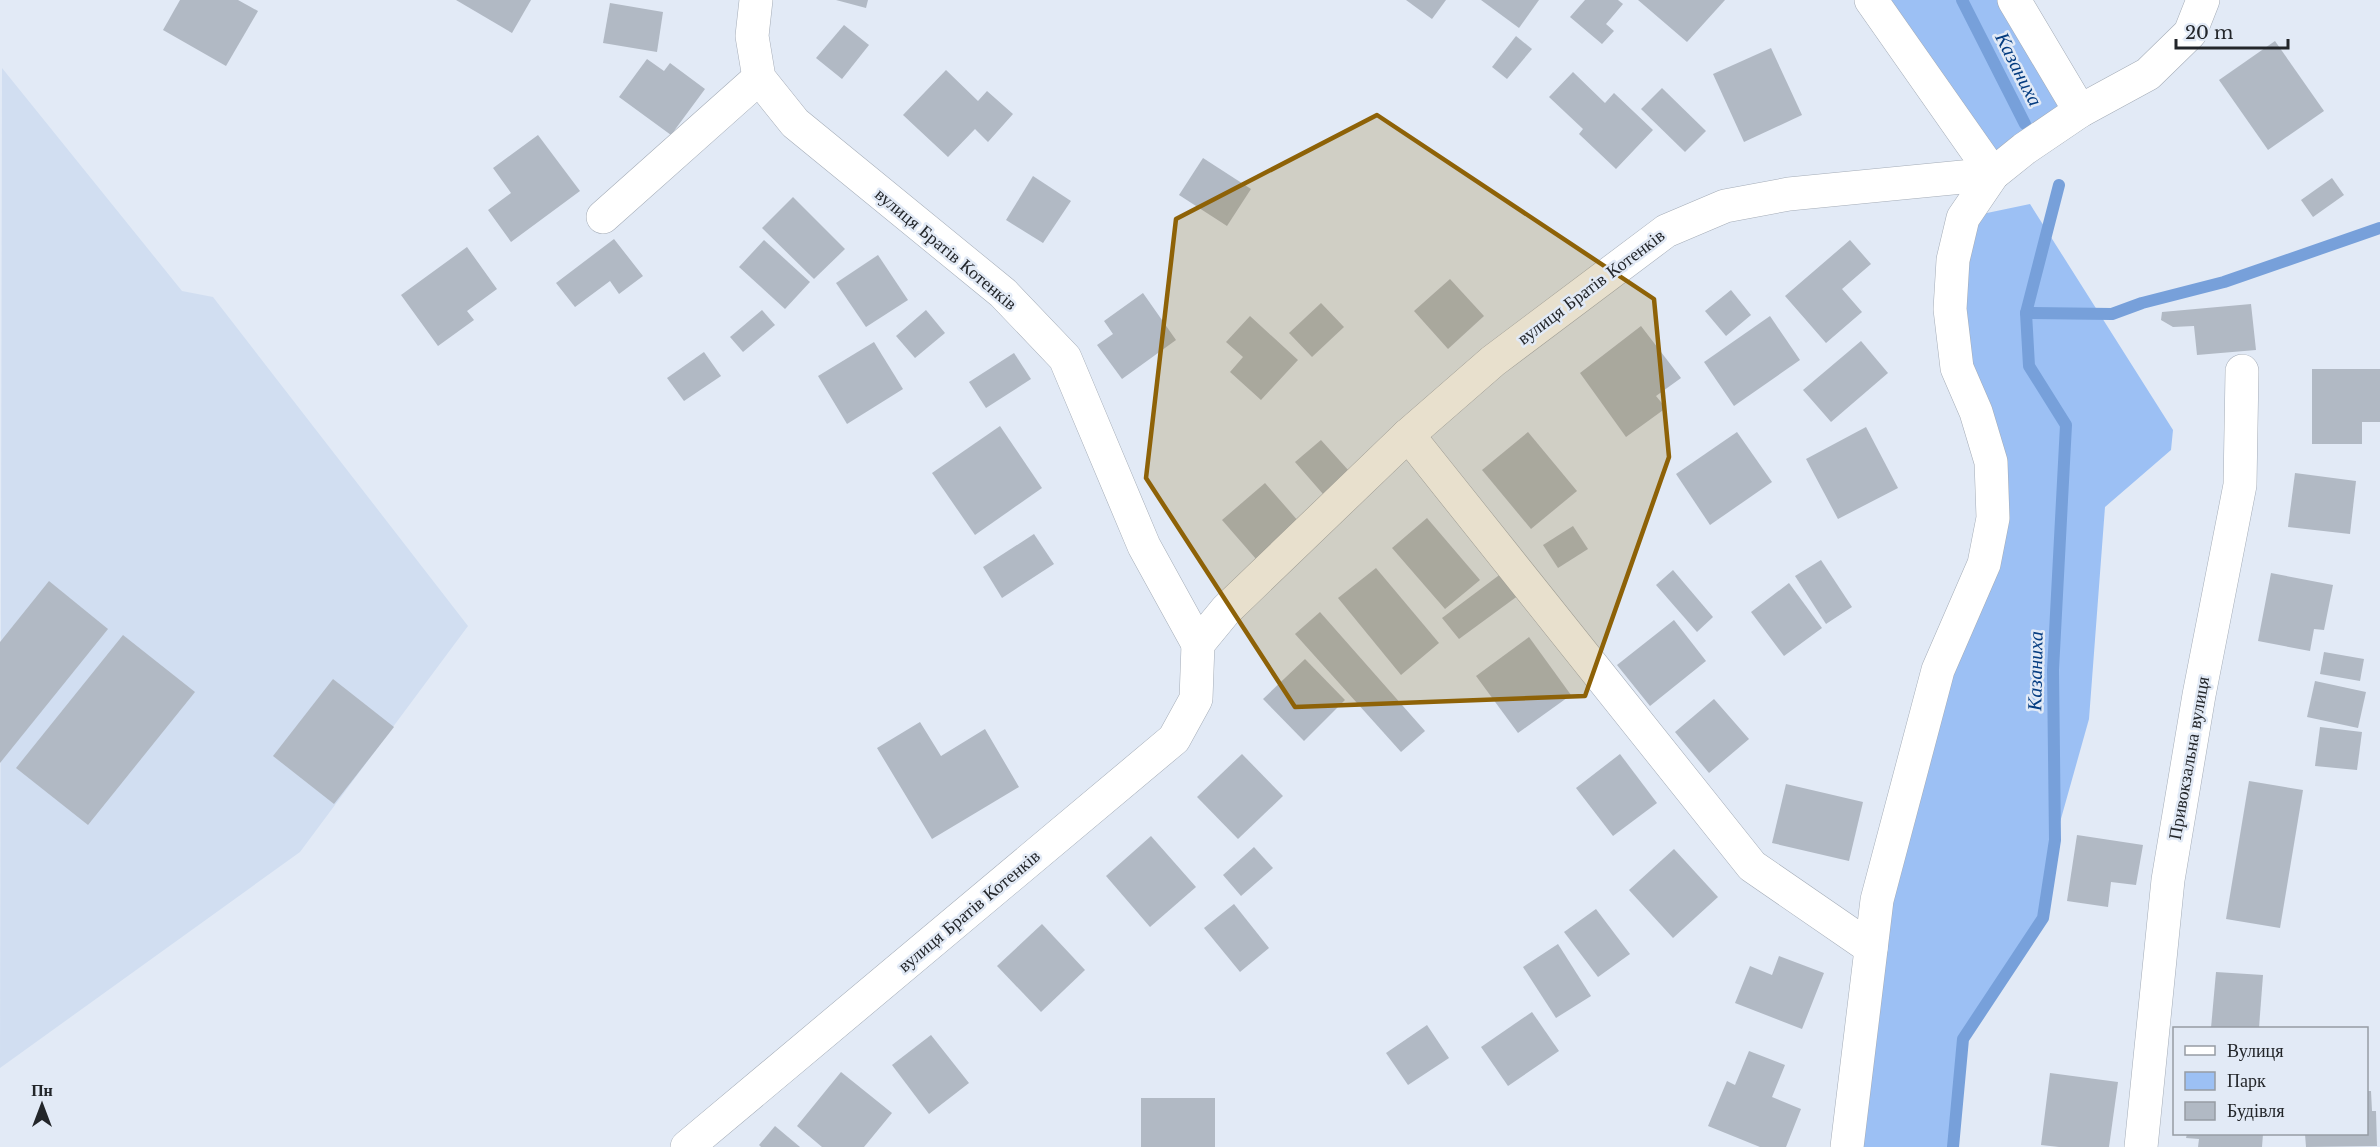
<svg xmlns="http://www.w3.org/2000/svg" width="2380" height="1147" viewBox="0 0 2380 1147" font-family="'Libre Baskerville',serif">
<rect width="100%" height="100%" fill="#e2eaf6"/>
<polygon fill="#d1def1" points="2,68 182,291 213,297 468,626 300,852 0,1068"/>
<g fill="#9cc0f4">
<polygon points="1871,0 2014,0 2080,111 1993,174"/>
<polygon points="2030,204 2173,430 2171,450 2105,507 2089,719 2055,840 2043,918 1963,1039 1953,1147 1846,1147 1877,900 1993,518 1957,368 1963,218"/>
</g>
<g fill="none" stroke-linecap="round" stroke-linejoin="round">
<g stroke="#77a0da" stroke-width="12">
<polyline points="1962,0 2025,124"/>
<polyline points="2026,313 2112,314 2142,303 2224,282 2380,228"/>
<polyline points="1953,1147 1963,1039 2043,918 2055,840 2053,670 2066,425 2029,366 2026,313 2059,185"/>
</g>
</g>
<g fill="#b1b9c4">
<polygon points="180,0 238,0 258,11 226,66 163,30"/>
<polygon points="456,0 531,0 512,33"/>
<polygon points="836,0 868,0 866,8"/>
<polygon points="1406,0 1446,0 1432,19"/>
<polygon points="1481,0 1539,0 1519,28"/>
<polygon points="1585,0 1618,0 1623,4 1606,24 1614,31 1602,44 1570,17"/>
<polygon points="1638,0 1725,0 1687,42"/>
<polygon points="610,3 663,12 657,52 603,43"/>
<polygon points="844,25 869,45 842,79 816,58"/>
<polygon points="1516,36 1532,49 1507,79 1492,67"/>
<polygon points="2275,41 2324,111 2268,150 2219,80"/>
<polygon points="1771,48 1802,115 1744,142 1713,74"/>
<polygon points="647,59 664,71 670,63 705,89 671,135 619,97"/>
<polygon points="946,70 978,101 987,91 1013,114 988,142 975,129 948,157 903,115"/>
<polygon points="1573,72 1605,103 1614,93 1653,130 1616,169 1579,134 1583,129 1549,97"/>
<polygon points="1662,88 1706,131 1685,152 1641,109"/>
<polygon points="538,135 580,191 511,242 488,210 511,193 493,168"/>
<polygon points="1203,158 1251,189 1227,226 1179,195"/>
<polygon points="1033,176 1071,201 1043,243 1006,220"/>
<polygon points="2332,178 2344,195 2313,217 2301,200"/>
<polygon points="793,197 845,249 814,279 762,228"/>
<polygon points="614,239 643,276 619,294 610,281 575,307 556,283"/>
<polygon points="764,240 810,282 785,309 739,267"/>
<polygon points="1850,240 1871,264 1842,289 1862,312 1826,343 1785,296"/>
<polygon points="467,247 497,289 467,311 474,320 438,346 401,295"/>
<polygon points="878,255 908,300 866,327 836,283"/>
<polygon points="1450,279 1484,316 1448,349 1414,311"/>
<polygon points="1731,290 1751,315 1726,336 1705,311"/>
<polygon points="1143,293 1176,340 1122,379 1097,345 1113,334 1104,321"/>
<polygon points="1321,303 1344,327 1312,357 1289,333"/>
<polygon points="2251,304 2256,350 2197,355 2194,326 2173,327 2161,320 2162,312"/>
<polygon points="762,310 775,325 743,352 730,337"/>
<polygon points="926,310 945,333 915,358 896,336"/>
<polygon points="1250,316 1298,360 1261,400 1230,372 1243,357 1226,342"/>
<polygon points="1770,316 1800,360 1734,406 1704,362"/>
<polygon points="1641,326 1681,378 1656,396 1666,408 1626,437 1580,373"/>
<polygon points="1861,341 1888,373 1831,422 1803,390"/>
<polygon points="874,342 903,389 847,424 818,376"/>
<polygon points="704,352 721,376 684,401 667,378"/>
<polygon points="1014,353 1031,379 986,408 969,382"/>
<polygon points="2312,369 2380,369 2380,422 2362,422 2362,444 2312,444"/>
<polygon points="1000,426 1042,488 975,535 932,473"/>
<polygon points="1866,427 1898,488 1838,519 1806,459"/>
<polygon points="1528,432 1577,491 1531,529 1482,470"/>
<polygon points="1737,432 1772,482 1710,525 1676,474"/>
<polygon points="1321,440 1349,471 1323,494 1295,462"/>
<polygon points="2295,473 2356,481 2350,534 2288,527"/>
<polygon points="1265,483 1299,522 1256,559 1222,520"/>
<polygon points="1427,518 1480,580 1445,609 1392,548"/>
<polygon points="1573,526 1588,549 1558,568 1543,545"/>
<polygon points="1034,534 1054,564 1002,598 983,567"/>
<polygon points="1821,560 1852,607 1826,624 1795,576"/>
<polygon points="1376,568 1439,643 1401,675 1338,598"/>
<polygon points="1673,570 1713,617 1697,632 1656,585"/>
<polygon points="1502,573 1519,595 1459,639 1442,618"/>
<polygon points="2271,573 2333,585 2324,630 2314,629 2310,651 2258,641"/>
<polygon points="49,581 108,629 0,763 0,642"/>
<polygon points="1789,583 1822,628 1784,656 1751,612"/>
<polygon points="1320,612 1425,731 1401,752 1295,634"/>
<polygon points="1674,620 1706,661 1650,706 1617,665"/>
<polygon points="123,635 195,692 88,825 16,768"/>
<polygon points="1529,637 1571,695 1518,733 1476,676"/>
<polygon points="2324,652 2364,659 2360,681 2320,674"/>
<polygon points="1305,659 1345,700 1304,741 1263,699"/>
<polygon points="333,679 394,727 334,804 273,756"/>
<polygon points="2315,681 2366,692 2358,728 2307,717"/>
<polygon points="1714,699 1749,739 1709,773 1675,732"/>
<polygon points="920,722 941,756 985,729 1019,787 932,839 877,748"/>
<polygon points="2320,727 2362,732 2357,770 2315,766"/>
<polygon points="1242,754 1283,796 1238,839 1197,797"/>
<polygon points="1620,754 1657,803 1613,836 1576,788"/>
<polygon points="2249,781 2303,790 2280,928 2226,919"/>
<polygon points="1786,784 1863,802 1849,861 1772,843"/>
<polygon points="2077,835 2143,845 2136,885 2111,882 2108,907 2067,901"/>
<polygon points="1151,836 1196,887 1150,927 1106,876"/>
<polygon points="1254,847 1273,868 1241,896 1223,875"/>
<polygon points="1674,849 1718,897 1673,938 1629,890"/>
<polygon points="1234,904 1269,948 1240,972 1204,928"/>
<polygon points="1596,909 1630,954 1598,977 1564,932"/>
<polygon points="1042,924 1085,970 1041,1012 997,966"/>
<polygon points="1558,944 1591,996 1556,1018 1523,967"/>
<polygon points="1779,956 1824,973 1802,1029 1735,1003 1750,966 1772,975"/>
<polygon points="2216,972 2263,975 2259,1028 2211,1028"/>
<polygon points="1532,1012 1559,1051 1508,1086 1481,1047"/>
<polygon points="1427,1025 1449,1058 1408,1085 1386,1053"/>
<polygon points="931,1035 969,1083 929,1114 892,1065"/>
<polygon points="1749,1051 1785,1065 1772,1097 1801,1109 1786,1147 1760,1147 1708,1126 1727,1081 1735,1085"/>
<polygon points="841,1072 892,1113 864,1147 822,1147 797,1126"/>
<polygon points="2050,1073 2118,1082 2109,1147 2059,1147 2041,1145"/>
<polygon points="2366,1091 2371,1091 2372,1111 2376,1111 2377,1146 2306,1147 2305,1134 2366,1134"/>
<rect x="1141" y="1098" width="74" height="49"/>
<polygon points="775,1126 800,1147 761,1147 759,1145"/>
<polygon points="2187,1134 2263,1134 2262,1147 2198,1147 2199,1139 2186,1138"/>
</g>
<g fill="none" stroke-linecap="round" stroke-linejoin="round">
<g stroke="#a4acb7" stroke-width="34">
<g id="minor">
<polyline points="756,0 752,36 759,78 795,123 1003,293 1065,358 1144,546 1198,644"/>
<polyline points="1871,0 1993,174"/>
<polyline points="2014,0 2080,111"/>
<polyline points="603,217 759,78"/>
<polyline points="1408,435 1752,866 1871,948"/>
<polyline points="687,1147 1174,739 1196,699 1198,644 1226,610 1408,435 1493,361 1666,231 1725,206 1789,194 1993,174"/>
<polyline points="1847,1147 1877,900 1938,670 1984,564 1993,518 1991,462 1976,412 1957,368 1950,309 1953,260 1963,218 1993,174 2024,149 2080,111 2148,74 2190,33 2203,0"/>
<polyline points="2141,1147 2168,880 2199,695 2240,485 2242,371"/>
</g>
</g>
<use href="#minor" stroke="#fff" stroke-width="33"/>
</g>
<path fill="#8e6207" fill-opacity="0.2" stroke="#8e6207" stroke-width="4.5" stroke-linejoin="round" d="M1377,115L1654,299L1669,457L1585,696L1295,707L1146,478L1176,219Z"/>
<g text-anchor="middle" stroke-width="5" stroke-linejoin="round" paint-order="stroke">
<g font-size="18" fill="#23262a" stroke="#e2eaf6">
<text transform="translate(946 249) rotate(40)" y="6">вулиця Братів Котенків</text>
<text transform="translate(1591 287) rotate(-37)" y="6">вулиця Братів Котенків</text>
<text transform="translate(2189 758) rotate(-80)" y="6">Привокзальна вулиця</text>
<text transform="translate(969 911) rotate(-40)" y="6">вулиця Братів Котенків</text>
</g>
<g font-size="20" font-style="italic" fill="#043c80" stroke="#e2eaf6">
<text transform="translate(2019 69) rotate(63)" y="7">Казаниха</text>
<text transform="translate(2035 671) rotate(-89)" y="7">Казаниха</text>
</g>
</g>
<rect x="2173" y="1027" width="195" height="108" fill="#e2eaf6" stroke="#969ca4" stroke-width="1.5"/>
<rect x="2185" y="1046" width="30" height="9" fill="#ffffff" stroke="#969ca4" stroke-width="1.5"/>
<text x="2227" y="1057" font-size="18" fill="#23262a">Вулиця</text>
<rect x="2185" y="1072" width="30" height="18" fill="#9cc0f4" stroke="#969ca4" stroke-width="1.5"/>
<text x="2227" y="1087" font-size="18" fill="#23262a">Парк</text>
<rect x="2185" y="1102" width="30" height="18" fill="#b1b9c4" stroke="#969ca4" stroke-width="1.5"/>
<text x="2227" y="1117" font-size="18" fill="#23262a">Будівля</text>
<g transform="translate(42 1105)" stroke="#e2eaf6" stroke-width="4.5" paint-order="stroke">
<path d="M0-4.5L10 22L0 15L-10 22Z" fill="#23262a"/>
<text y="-9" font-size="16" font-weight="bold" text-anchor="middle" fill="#23262a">Пн</text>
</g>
<path d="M2176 39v9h112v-9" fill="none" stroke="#23262a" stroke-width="3"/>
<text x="2185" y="39" font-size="18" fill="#23262a" stroke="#e2eaf6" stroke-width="4.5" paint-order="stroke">20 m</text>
</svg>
